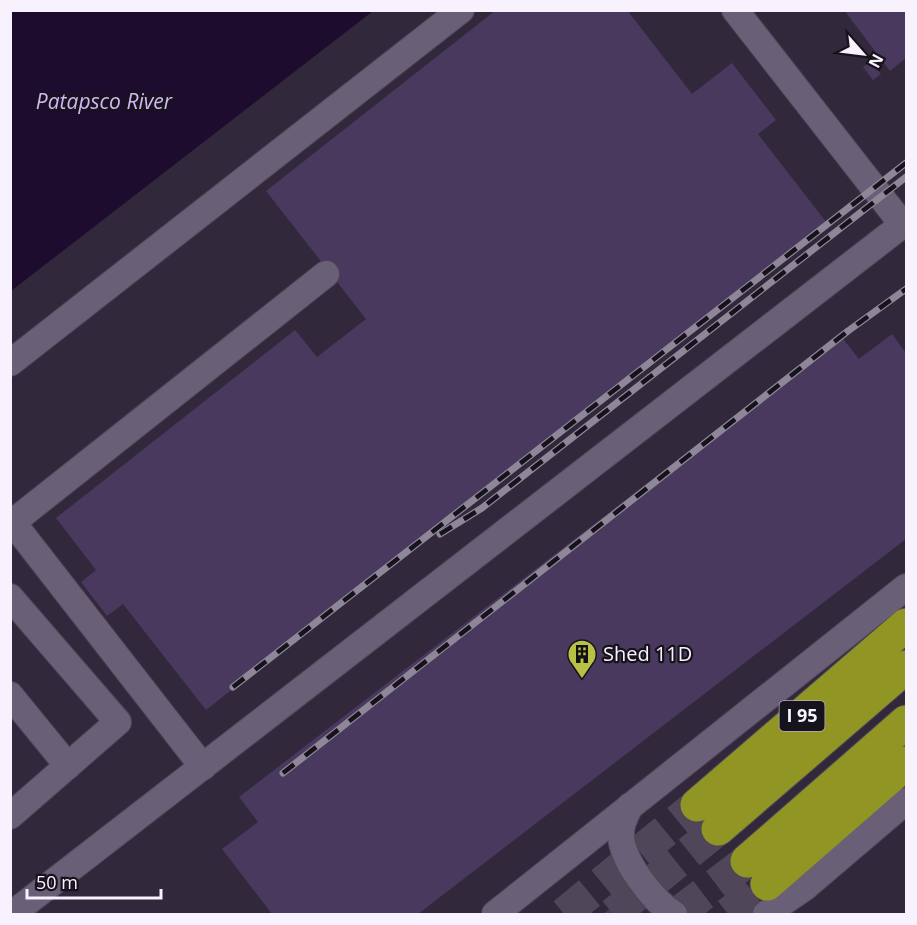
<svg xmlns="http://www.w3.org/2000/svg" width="917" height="925" viewBox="0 0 917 925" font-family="'Open Sans',sans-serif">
<rect width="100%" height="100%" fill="#31283c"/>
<polygon fill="#1d0c2d" points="11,10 372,10 373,11 11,291"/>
<g fill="#4a395e">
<polygon points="496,10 627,10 692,94 732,63 776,120 758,134 827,223 206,710 123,604 107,616 81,582 96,570 56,518 295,330 317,357 366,319 266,191"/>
<polygon points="844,10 906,10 906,58 890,71"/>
<polygon points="870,61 881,74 873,80 863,67"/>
<polygon points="892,334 906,353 906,539 418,914 272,914 222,849 258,822 239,797 840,335 859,359"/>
<polygon points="626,896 642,914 603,914"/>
</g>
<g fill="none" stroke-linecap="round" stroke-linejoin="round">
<g stroke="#4f4659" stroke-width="33" stroke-dasharray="33 16" stroke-linecap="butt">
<polyline points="564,914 697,805"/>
<polyline points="613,914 718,829"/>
<polyline points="677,914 747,861"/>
<polyline points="728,914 767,884"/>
</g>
<g stroke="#4e4658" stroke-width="28">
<g id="minor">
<polyline points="735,10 903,225"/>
<polyline points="10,363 461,10"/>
<polyline points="10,519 203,767"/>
<polyline points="13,522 326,274"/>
<polyline points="10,597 118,722 10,816"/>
<polyline points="10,695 68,766"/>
<path d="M630,806C626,815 621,823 621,833C620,859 653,901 674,914"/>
<polyline points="12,914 906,222"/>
<polyline points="495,914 906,587"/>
<polyline points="766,914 804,888 906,801"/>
</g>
</g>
<g stroke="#4e4658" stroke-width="35">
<g id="highway">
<polyline points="697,805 906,625"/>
<polyline points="718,829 906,667"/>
<polyline points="747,861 906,722"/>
<polyline points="767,884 906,763"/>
</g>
</g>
<use href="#minor" stroke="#695f77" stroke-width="26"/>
<use href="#highway" stroke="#909524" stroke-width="33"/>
<g stroke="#8e8797" stroke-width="7">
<g id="rail">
<polyline points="440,534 482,508 906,177"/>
<polyline points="233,687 906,163"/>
<polyline points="283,773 848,331 906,289"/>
</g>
</g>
<use href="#rail" stroke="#17131c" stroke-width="4.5" stroke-dasharray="14" stroke-linecap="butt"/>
</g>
<defs>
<g id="building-pin" transform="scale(1.5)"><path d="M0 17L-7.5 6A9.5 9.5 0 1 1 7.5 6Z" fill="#b9c046" stroke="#17131c"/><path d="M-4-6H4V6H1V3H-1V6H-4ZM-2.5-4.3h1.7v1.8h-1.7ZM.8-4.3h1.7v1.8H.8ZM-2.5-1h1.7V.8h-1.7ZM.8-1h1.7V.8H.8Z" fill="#111"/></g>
</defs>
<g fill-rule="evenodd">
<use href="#building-pin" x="582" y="654"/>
</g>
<g text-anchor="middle" stroke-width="4.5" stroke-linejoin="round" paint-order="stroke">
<rect fill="#17131c" stroke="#b4afba" stroke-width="1.5" x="779.5" y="701" width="45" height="30" rx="4.5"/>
<g font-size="18" font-weight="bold" fill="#f7f2fe">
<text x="802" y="722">I 95</text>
</g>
<g font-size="20" fill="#f7f2fe" stroke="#17131c" text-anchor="start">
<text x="603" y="661">Shed 11D</text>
</g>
<g font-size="21" font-style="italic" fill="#d1b5f5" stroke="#17131c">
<text x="104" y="109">Patapsco River</text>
</g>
</g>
<rect width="917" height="925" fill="none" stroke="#f7f2fe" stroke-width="24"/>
<g transform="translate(863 54) rotate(118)" stroke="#17131c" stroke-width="4.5" paint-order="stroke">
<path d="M0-4.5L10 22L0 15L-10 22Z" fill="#f7f2fe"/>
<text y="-9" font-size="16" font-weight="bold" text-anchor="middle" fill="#f7f2fe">N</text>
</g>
<path d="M27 889v9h134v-9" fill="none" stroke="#f7f2fe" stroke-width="3"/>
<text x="36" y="889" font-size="18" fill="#f7f2fe" stroke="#17131c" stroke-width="4.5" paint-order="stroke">50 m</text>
</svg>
